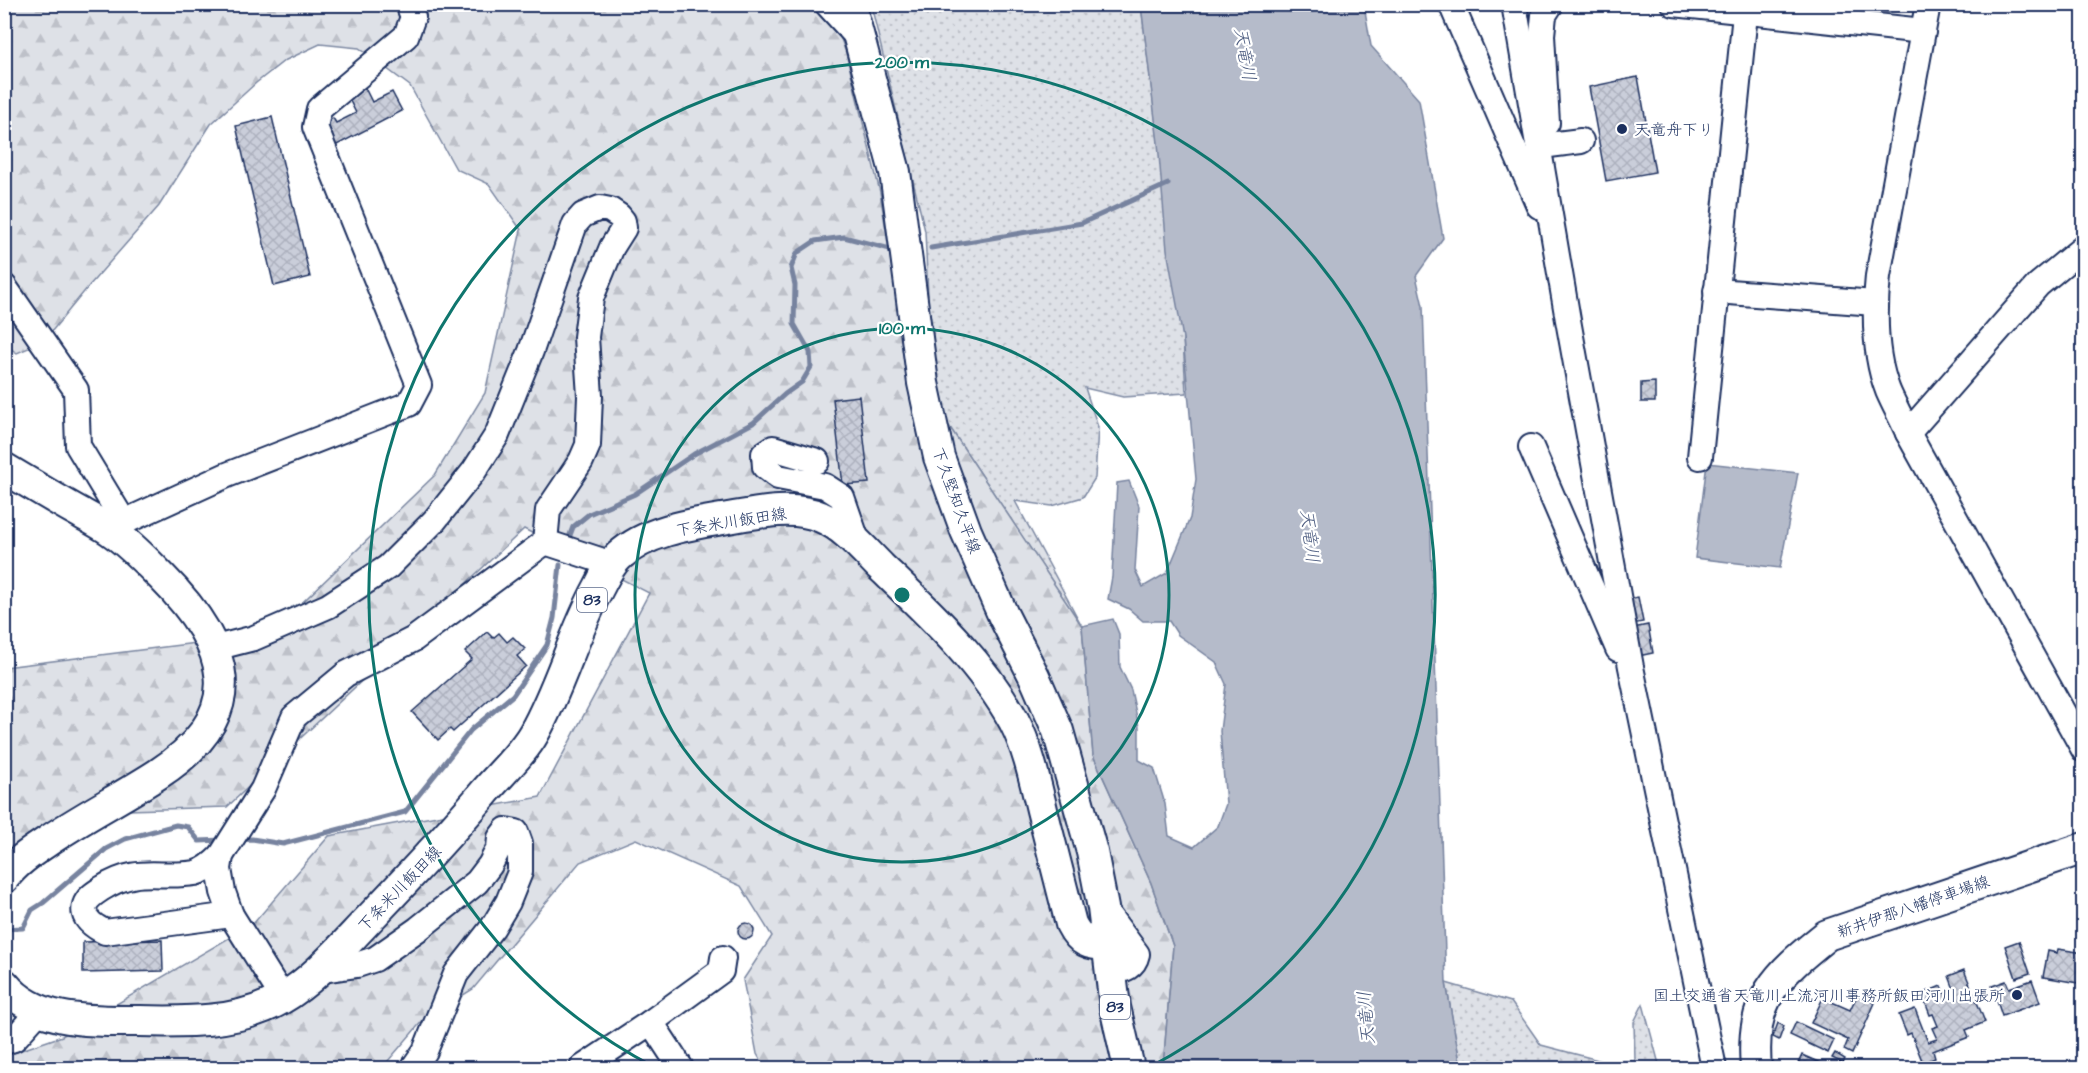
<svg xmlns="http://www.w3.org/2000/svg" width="2088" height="1073" viewBox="0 0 2088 1073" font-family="'Architects Daughter','Klee One',sans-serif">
<defs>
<pattern id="grass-dots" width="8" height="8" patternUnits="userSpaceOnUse" patternTransform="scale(1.5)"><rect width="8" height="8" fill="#dee1e7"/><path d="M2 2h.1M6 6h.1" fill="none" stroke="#bec1c9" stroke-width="1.8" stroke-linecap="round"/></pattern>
<pattern id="forest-firs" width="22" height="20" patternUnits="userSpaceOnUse" patternTransform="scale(1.5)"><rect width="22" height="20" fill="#dee1e7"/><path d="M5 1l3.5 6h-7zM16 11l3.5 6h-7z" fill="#bec1c9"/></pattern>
<pattern id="building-cross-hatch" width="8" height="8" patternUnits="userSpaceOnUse" patternTransform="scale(1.5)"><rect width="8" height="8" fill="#caceda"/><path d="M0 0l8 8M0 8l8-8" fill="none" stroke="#adb1be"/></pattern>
</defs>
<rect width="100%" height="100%" fill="#fff"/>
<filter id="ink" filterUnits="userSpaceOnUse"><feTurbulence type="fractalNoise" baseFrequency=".0167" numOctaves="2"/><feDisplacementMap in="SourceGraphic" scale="12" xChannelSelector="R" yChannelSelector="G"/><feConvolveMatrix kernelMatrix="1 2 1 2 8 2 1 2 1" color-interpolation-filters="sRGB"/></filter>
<g filter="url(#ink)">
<g fill="url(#grass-dots)" stroke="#7c88a2" stroke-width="1.5">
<polygon points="871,5 1141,5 1183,338 1186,393 1123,397 1085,388 1098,427 1095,478 1083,497 1052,506 1015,501 1082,626 941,414 930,341 925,231"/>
<polygon points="1446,983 1511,1002 1541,1045 1602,1061 1635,1061 1634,1022 1643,1004 1660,1068 1461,1068"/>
</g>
<polygon fill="url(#forest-firs)" stroke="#7c88a2" stroke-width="1.5" points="5,5 829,5 846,53 880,192 909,377 941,414 1082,626 1093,755 1151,883 1173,946 1163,1068 765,1068 757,1054 743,980 772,936 741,886 636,839 580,862 473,989 423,1020 382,1068 5,1068 4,1056 62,1036 253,924 329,836 540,797 649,593 524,529 227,807 128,810 27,849 5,853 5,667 228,639 284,620 435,475 485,393 521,230 489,184 456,169 410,86 359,48 320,44 284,61 256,83 211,124 159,206 88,287 43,342 17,353 4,344"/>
<g fill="#b5bbca" stroke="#77839f" stroke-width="1.5">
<polygon points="1141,5 1364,5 1371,46 1419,100 1443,238 1416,276 1423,306 1446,983 1461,1068 1163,1068 1173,946 1151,883 1093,755 1082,626 1113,619 1119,634 1120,667 1131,690 1139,727 1139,760 1154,768 1165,804 1169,836 1194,847 1218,826 1226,804 1220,731 1226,684 1216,662 1178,635 1169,621 1143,621 1129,609 1108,599 1112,577 1117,483 1129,481 1139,506 1135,570 1143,587 1167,573 1190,518 1196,479 1183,338 1167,250 1158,143"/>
<polygon points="1707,463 1798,473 1780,568 1695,558"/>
</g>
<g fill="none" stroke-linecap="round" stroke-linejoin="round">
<g stroke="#77839f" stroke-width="5">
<polyline points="931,248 1082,223 1168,184"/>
<polyline points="570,535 573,527 589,514 635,494 694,454 753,423 785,394 802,382 811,367 810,352 794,324 795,285 791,268 797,253 815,241 844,237 894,250"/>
<polyline points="239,840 252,839 283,844 405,812 471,730 513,695 547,645 554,618 560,565"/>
<polyline points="4,929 23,928 32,910 43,903 106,849 125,839 176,825 188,827 199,841 223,840"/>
<polyline points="1774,1066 1775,1068"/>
</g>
</g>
<g fill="url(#building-cross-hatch)" stroke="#1b2f5e" stroke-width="1.5">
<polygon points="1638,77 1655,172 1606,181 1589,87"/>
<polygon points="364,86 372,102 392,92 402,111 333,147 322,124 333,118 336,123 356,113 347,95"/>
<polygon points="272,117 310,277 274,286 236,126"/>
<polygon points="1655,382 1655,402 1641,402 1641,383"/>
<polygon points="859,396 869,483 843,485 833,399"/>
<polygon points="1638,597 1643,622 1632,624 1627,599"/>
<polygon points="1648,625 1653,653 1638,656 1633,628"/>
<polygon points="487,632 493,638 499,633 507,642 513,637 525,649 517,656 526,666 453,732 450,729 438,740 412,712 472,659 465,652"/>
<circle cx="746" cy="931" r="8"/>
<polygon points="162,940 163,971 83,973 83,942"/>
<polygon points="2019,941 2030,973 2016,978 2005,946"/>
<polygon points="2058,949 2084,953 2084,984 2043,977 2048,951 2057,953"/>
<polygon points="1964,970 1985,1022 1966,1030 1969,1037 1933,1051 1935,1058 1923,1063 1911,1033 1907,1035 1899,1015 1915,1009 1928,1042 1937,1039 1932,1028 1938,1026 1933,1014 1930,1015 1922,994 1941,986 1944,993 1954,989 1949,976"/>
<polygon points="2032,980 2040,1002 2002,1016 1992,986 2006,981 2009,988"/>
<polygon points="1857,995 1875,1003 1852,1054 1844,1050 1848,1040 1811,1023 1823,998 1850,1010"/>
<polygon points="1796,1022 1834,1040 1828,1053 1790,1035"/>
<polygon points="1778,1023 1784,1026 1779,1040 1773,1037"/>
<polygon points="1835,1053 1845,1059 1843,1063 1832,1058"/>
<polygon points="1802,1055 1832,1068 1796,1068"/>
</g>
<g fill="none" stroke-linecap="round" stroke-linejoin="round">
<g stroke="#1b2f5e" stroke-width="28">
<g id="minor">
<polyline points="827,4 860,40"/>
<polyline points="1451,4 1539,206"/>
<polyline points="1514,4 1568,320 1631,667 1714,1068"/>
<polyline points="1674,4 1923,31"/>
<path d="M1928,4L1878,276C1874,314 1874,355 1888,391C1894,405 1902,419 1908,433L2084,750"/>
<polyline points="1547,123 1542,35 1544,15 1551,4"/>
<polyline points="1549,145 1581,141"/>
<polyline points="4,286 76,390 78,446 124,522"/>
<polyline points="1716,291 1875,303"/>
<polyline points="1908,433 2038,285 2084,247"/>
<polyline points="1531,447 1618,649"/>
<polyline points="1700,457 1746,4"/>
<polyline points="817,461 773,448 764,454 765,467 778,477 825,486 842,497 859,546"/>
<polyline points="115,533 124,522 227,475 409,404 419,385 315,127 319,109 406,36 413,17 408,4"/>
<polyline points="215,648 254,638 328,606 388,567 434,521 474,471 497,435 531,351 575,224 583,215 600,208 610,210 619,216 623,221 624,228 612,247 591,298 586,337 590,396 588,445 581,461 548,510 545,542 612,564"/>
<path d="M221,856C214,863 205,871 195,873C157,879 139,865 101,889C95,893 87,898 85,905C81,919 95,927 105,932L231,915"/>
<path d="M1103,908L1137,954C1134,968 1123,970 1111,973"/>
<polyline points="316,971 357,965 375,959 418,929 477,882 490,865 499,848 500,838 506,830 516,832 520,843 520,872 508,902 493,927 456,974 425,1051 413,1068"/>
<polyline points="283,998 231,915 223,892 219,869 221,856 263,789 294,717 346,674 414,639 545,542"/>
<polyline points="651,1022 721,971 723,958"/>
<polyline points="4,1042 14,1039 40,1010"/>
<polyline points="582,1068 651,1022 681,1068"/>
</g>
</g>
<g stroke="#1b2f5e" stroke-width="34">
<g id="major">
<polyline points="850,4 895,172 923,383 939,457 966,531 1003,615 1034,676 1058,731 1092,852 1103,908 1115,1007 1129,1068"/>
<path d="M4,468C29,483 54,498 79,512C91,519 103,525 114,533C131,545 147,562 161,576C230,645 252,713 158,774C121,798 81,818 45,843C30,853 15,863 4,878"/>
<path d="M4,984C35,1023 90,1021 135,1021C183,1022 238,1024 281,999C314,980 342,947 368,920C408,878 447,837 484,793C500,774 523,753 534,733C560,687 573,635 598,589C604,578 609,565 619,556C647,530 692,524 728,518C757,513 794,505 821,517C845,527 863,549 881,567C930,614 981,661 1014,721C1028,748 1035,781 1042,810C1052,848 1061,886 1071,924C1080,942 1089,945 1108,945"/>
<path d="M1756,1068C1750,998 1776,976 1827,935L2084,848"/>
</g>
</g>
<use href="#minor" stroke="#fff" stroke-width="24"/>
<use href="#major" stroke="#fff" stroke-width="30"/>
</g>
</g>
<g fill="none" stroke="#0f766e" stroke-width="3">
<circle cx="902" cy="595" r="267"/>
<path d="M656 1068A533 533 0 1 1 1148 1068"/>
</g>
<g fill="#1b2f5e" stroke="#fff" stroke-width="2">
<circle cx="1622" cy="129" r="6"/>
<circle cx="2017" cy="995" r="6"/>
</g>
<g text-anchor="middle" stroke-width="4.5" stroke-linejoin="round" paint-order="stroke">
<g fill="#fff" stroke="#5f6d8e" stroke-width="1.5">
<rect x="577" y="588" width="30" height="24" rx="4.5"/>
<rect x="1100" y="995" width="30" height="24" rx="4.5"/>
</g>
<g font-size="15" font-weight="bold" fill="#1b2f5e">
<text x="592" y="605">83</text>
<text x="1115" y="1012">83</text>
</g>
<g font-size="16" fill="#1b2f5e" stroke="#fff" text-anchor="start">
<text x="1634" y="135">天竜舟下り</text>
<text x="2005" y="1001" text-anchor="end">国土交通省天竜川上流河川事務所飯田河川出張所</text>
</g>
<g font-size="16" fill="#1b2f5e" stroke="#fff">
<text transform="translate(957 500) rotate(70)" y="6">下久堅知久平線</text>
<text transform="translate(731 521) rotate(-9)" y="6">下条米川飯田線</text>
<text transform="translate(399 888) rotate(-46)" y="6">下条米川飯田線</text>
<text transform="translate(1913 906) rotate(-19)" y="6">新井伊那八幡停車場線</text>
</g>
<g font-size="18" font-style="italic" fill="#49597e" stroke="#fff">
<text transform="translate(1245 54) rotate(80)" y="6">天竜川</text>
<text transform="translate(1310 536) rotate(83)" y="6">天竜川</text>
<text transform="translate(1366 1018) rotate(-95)" y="6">天竜川</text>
</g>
</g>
<circle cx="902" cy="595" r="9" fill="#0f766e" stroke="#fff" stroke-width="3"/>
<g font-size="18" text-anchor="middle" font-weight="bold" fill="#0f766e" stroke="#fff" stroke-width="4.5" stroke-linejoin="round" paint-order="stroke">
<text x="902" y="68">200 m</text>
<text x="902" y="334">100 m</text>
</g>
<rect width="2088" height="1073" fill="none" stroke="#fff" stroke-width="24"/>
<rect x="12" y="12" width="2064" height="1049" fill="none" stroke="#1b2f5e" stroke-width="2" filter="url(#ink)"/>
</svg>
